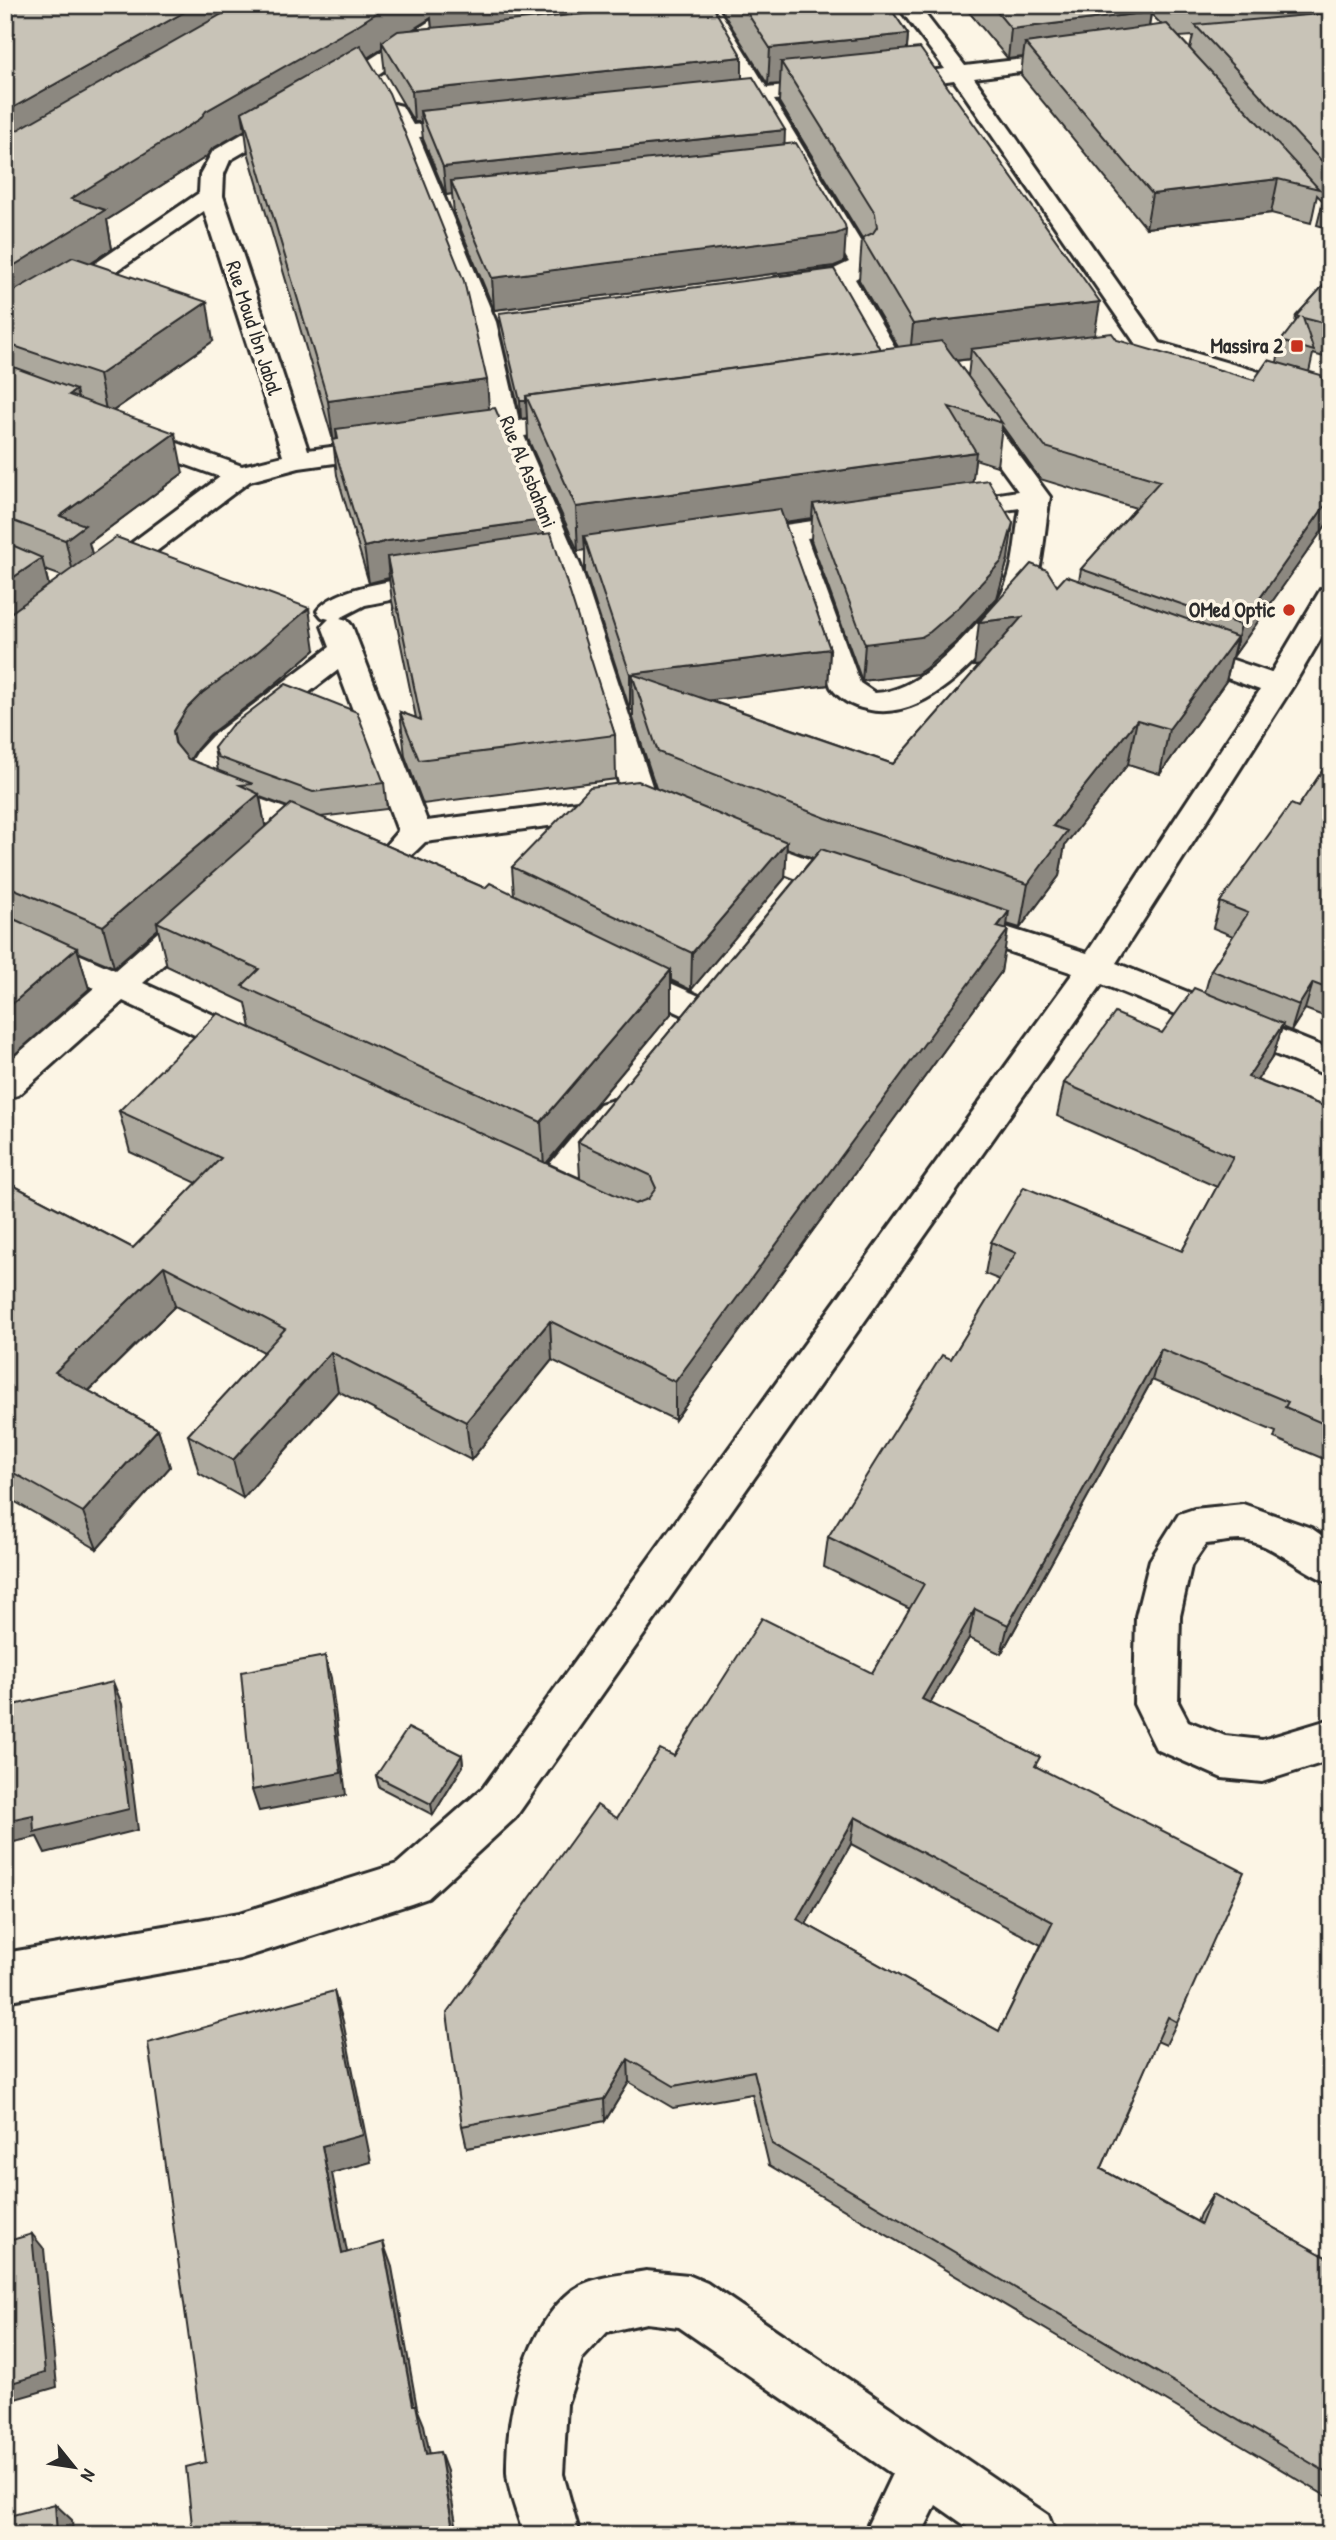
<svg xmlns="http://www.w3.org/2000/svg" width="1336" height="2540" viewBox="0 0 1336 2540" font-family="'Patrick Hand',sans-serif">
<rect width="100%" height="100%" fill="#fcf5e5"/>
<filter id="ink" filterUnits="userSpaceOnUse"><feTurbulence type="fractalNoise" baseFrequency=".0143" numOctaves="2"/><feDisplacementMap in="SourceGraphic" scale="14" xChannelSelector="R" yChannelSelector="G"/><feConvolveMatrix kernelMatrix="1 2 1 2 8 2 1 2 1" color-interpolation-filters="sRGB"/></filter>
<g filter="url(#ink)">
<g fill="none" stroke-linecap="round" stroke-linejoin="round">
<g stroke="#2b2b2b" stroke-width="6">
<g id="minor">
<polygon points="455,5 479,5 377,75 230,160 224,174 223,196 308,450 385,440 395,442 398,448 395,454 385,456 299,468 250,481 114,583 104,586 94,583 90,577 94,571 220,477 120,441 116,435 120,429 129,427 138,429 242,466 283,456 204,211 105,279 14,335 5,338 5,319 87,269 199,193 200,174 213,151 361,65"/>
<polygon points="696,5 716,5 767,88 832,81 840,83 843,88 840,93 832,95 774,100 873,262 865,273 855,279 913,378 909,383 900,386 891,383 834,284 784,290 775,288 772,283 775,278 832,270 849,262 754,102 711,107 703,105 700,100 703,95 746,90"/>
<polygon points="897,5 918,5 965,66 1075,53 1083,54 1086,59 1083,64 1075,65 974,78 1160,343 1331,393 1331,409 1142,353 954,80 889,89 881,87 878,82 881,77 945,69"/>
<path d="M394,104L402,106L413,125L474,118L482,120L485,125L482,130L474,132L419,137L496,322L519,421L579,413L588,415L592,421L588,427L524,436L580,565L658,804L653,811L642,814L630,811L628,814L617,817L425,842C411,856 404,865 384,860L380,852L398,831L338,670L234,750L216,774L221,785L337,827L342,834L337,841L326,845L315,841L199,799L186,783L184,774L198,751L212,736L330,647L322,626L329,619L322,617L317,611C336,584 411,579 442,573L452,576L456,582L452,588L365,605L340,618L347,620L352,626L427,821L617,797L624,799L552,565L498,440L452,446L443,444L439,438L443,432L493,424L470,322L395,132L383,111L386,106Z"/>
<path d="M967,395L976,397L1050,497C1044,529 1044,568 1030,597C1023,609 1012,619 1003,630C970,666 921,723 866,709C852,706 839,699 831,687L780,542L737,548L727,546L723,540L727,534L737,532L861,514L871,516L875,522L871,528L807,538L860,683L875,693C917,691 952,651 979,621C986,613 995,606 1000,597C1015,572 1015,535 1020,508L948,518L938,516L934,510L938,504L948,502L1018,491L954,403L958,397Z"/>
<polygon points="1331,586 1331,621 1293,686 1116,963 1331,1050 1331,1077 1102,984 515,1818 428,1898 411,1904 240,1959 5,2001 5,1953 240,1913 397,1864 483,1788 1073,973 944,930 939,922 944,914 956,911 1087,953 1260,690 1170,657 1166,651 1170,645 1181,642 1271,673 1321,589"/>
<polygon points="736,832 865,880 870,888 865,896 853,899 841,896 725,851 720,843 725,835"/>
<polygon points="203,900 215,903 220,911 215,919 143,983 267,1039 272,1048 267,1057 254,1061 241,1057 123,1001 18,1095 5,1099 5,1065 94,988 5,947 5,922 115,970 191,903"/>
<polygon points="624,962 710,1001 715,1010 710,1019 698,1022 612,982 607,974 612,966"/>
<polygon points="613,1100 626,1104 631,1113 626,1122 564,1198 551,1202 538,1198 532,1188 538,1178 600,1104"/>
<path d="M1243,1504L1311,1528L1331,1542V1583C1301,1573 1272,1541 1240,1540C1229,1540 1217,1543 1206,1544L1191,1566L1180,1616L1178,1702L1188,1721L1225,1736L1262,1740L1331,1719V1760L1262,1782L1222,1778L1156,1749L1134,1704L1136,1616L1150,1560L1179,1514L1194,1509Z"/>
<path d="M646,2271L688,2275L707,2283L1048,2515L1056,2535H979L936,2505L921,2535H863L892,2474L679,2327L646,2323L607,2332L582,2359L567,2404L563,2474L580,2535H524C518,2515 508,2492 507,2472C506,2414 525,2327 573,2290C592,2276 624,2275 646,2271Z"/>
</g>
</g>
<use href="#minor" fill="#fcf5e5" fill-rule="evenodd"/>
</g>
<g fill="#aca89d" stroke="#2b2b2b" stroke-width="2" fill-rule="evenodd">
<path d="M712,5L742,78L784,145L844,262L834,266L494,310L454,213L452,194L446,195L423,139L421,122H414L385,73L382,48L368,58L489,409L544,534L615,735L616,779L423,804L405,756L400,712L416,718L392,601L389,578L369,583L337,475L333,440L248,152L245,130L212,149L206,157L107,220L112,249L90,263L213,341L113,411L183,473L89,543L92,554L315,650L262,695L210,734L196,750L190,760L218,771L214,748L384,783L387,809L320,817L485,888L514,895L512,867L656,788L633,718V710H630L585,572V550L578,551L528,439L527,418L521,419L500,330L499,313L880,349L898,347L859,280L862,238L779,102L780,84L768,85L718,5H888L908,34L907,49L1095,335L1254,380L1277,362L1281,341L1295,323L1296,316L1331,277V359L1313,354L1309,372L1331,407V518L1233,657H1232L1226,681L1160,774L1128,764L1065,845L1059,876L1020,928L1007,924L1001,972L675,1420L552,1360L471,1460L338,1391L243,1498L199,1473L188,1435L264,1352L175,1306L89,1391L158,1429L170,1467L97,1549L5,1496V1181L133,1248L197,1183L130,1152L119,1111L251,1028L246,1003L167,966L158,929L114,967L78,952L89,989L5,1063V12ZM431,18L432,28L412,30ZM970,359L968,376L956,361ZM1002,426L1040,479L1136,508L1081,569L1079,581L1057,586L974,666H979L893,764L709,700L828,685L830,649L784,522L812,518L811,540L862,681L917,674L926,668L956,642L997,598L1008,559L972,482L975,459L997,466ZM45,570L62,576L49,586ZM260,797L288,807L265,827ZM786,848L813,858L578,1142L580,1178L547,1163L671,1014V980L691,990L785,878Z"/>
<path d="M963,5H1331V229L1317,225L1323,201L1317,195L1311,223L1271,213L1146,228L1021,75L1023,57L1008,59ZM1151,14L1162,25L1149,27ZM1193,36L1190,49L1179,37Z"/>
<path d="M1331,759V1019L1305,1009L1291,1031L1282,1027L1273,1056L1257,1080L1331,1109V1462L1274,1438L1276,1432L1152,1380L1001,1654L969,1638L930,1703L1037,1767L1177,2022L1166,2045L1157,2041L1101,2169L1197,2222L1200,2214L1213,2194L1331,2260V2499L769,2165L752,2094L673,2108L629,2082L605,2121L467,2148L462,2126L617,1818L674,1756L872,1673L910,1609L824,1567L828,1537L951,1359L1000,1280L985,1274L991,1242L1182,1251L1217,1187L1057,1116L1064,1083L1162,1033L1205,992L1211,970L1233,936L1213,928L1220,902L1298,807ZM851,1844L1041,1945L999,2031L806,1924Z"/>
<polygon points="462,1755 463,1766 433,1815 379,1787 376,1776"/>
</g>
<g fill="#8c8880" stroke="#2b2b2b" stroke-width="2">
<polygon points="197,5 266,5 5,155 5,112"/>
<polygon points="389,5 700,5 433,40 431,18 385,47 382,42 382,48 360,63 242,112 245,130 212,149 206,157 107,220 112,249 5,316 5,271 71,199 206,111"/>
<polygon points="1151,12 1147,41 1025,43 1023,57 1008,59 1011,29"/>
<polygon points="908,34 905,71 781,62 780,84 768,85 770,48"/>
<polygon points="742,57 742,88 420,111 421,122 414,122 412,91"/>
<polygon points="785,130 784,158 451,181 452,194 446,195 443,167"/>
<polygon points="1278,179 1271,213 1146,228 1152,194"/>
<polygon points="846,230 844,262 834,266 494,310 492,278"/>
<polygon points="207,302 213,341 107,415 99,375"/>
<polygon points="1100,302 1093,344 971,349 970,359 909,366 913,324"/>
<polygon points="487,380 490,423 336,429 337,443 334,444 328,401"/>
<polygon points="76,390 85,430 69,395"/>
<polygon points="520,401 526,401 527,418 521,419"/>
<polygon points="175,433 183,473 89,543 95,566 75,581 60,516"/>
<polygon points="976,452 971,495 813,504 812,518 589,550 584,536 585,550 578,551 576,507"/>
<polygon points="1331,497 1331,518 1233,657 1241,625"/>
<polygon points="543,520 545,556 387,557 389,578 369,583 364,547 388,541"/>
<polygon points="1013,523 1008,559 997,598 956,642 926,668 917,674 862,681 865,644"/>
<polygon points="42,558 52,599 5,633 5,583"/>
<polygon points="309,608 315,650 262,695 210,734 196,750 182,773 173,731 187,708 202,693"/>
<polygon points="1022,617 1016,661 974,666 979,622"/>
<polygon points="1237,637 1226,681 1160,774 1169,729"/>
<polygon points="830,649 828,685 644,709 632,674 633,710 630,710 630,674"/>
<polygon points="1137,720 1128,764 1065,845 1059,876 1020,928 1028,884 1053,826"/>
<polygon points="259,794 267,835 157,922 158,929 114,967 103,926"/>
<polygon points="787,842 785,878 691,990 692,953"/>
<polygon points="1009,911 1006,933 1008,930 1001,972 675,1420 675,1382"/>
<polygon points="77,948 89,989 5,1063 5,1010"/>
<polygon points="671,970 671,1014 544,1166 541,1122"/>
<polygon points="1313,983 1305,1009 1291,1031 1299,1005"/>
<polygon points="1283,1024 1273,1056 1238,1109 1248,1077"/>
<polygon points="164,1266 175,1306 69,1410 55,1372"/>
<polygon points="550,1321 552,1360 471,1460 466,1422"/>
<polygon points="1161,1349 1152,1380 1001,1654 1008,1625"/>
<polygon points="331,1352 338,1391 243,1498 233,1460"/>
<polygon points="158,1429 170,1467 97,1549 83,1512"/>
<polygon points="975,1609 969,1638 916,1726 922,1699"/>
<polygon points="325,1656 331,1678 346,1795 259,1811 252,1790"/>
<polygon points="113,1682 122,1704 138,1830 45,1853 37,1837 5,1844 5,1821"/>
<polygon points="462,1755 463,1766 433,1815 431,1804"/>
<polygon points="855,1817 851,1844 795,1944 797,1919"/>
<polygon points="334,1991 343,2021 371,2162 332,2173 352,2278 342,2254 322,2146"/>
<polygon points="628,2059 629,2082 605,2121 604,2099"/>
<polygon points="32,2234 44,2249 57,2387 5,2402 5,2385"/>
<polygon points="383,2242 392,2267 417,2408 424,2425 434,2474 426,2454 413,2405"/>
<polygon points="440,2452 447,2471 458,2535 454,2535"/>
<polygon points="55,2504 72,2520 73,2535 57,2535"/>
</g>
<g fill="#c8c3b7" stroke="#2b2b2b" stroke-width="2" fill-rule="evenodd">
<polygon points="17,5 197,5 5,112 5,12"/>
<polygon points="238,5 389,5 356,26 206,111 200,119 71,199 105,210 5,271 5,137"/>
<polygon points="681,5 712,5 742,57 412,91 382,42 398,31"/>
<polygon points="742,5 888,5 908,34 770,48"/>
<polygon points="991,5 1145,5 1151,12 1011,29"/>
<polygon points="1176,5 1213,5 1179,8"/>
<polygon points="1331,13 1331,171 1195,25"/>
<polygon points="1167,24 1319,189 1278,179 1152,194 1025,43"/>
<polygon points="360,45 389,93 464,281 487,380 328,401 242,112"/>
<polygon points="920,48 1100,302 913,324 862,238 873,233 877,227 875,213 781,62"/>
<polygon points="753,77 785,130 443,167 420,111"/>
<polygon points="796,143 845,225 846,230 836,234 492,278 451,181"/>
<polygon points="73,257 207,302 99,375 5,343 5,296"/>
<polygon points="834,269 880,349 526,396 526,401 520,401 499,313"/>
<polygon points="1331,277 1331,325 1303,318 1314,351 1281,341 1299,317 1296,316"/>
<polygon points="1112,333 1117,340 1254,380 1268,360 1321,375 1331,407 1331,497 1241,625 1081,569 1160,481 1045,447 971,349"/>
<polygon points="942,341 1002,423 949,407 976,452 576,507 526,396"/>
<polygon points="5,364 76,390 69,395 175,433 60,516 85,525 65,540 5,518"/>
<polygon points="495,408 543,520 388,541 364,547 332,440 338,439 336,429"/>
<polygon points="988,480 1013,523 1002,561 960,606 930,632 921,637 865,644 813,504"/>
<polygon points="780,509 830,649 630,674 584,536"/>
<polygon points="551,533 615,735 419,760 400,712 421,720 387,557"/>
<polygon points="116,537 309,608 255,654 202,693 187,708 173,731 175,743 188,759 253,784 240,785 259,794 103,926 5,885 5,617"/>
<polygon points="5,542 42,558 5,583"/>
<polygon points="1031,564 1047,570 1057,586 1066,576 1237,637 1169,729 1137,720 1053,826 1067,831 1028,884 826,818 658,752 632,674 893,764 1022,617 979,622"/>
<polygon points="286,684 357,712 384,783 313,792 218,757 214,748 231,726"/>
<polygon points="1330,759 1331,990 1313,983 1299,1005 1211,970 1248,913 1220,902 1291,804 1298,807"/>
<polygon points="638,781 787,842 692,953 512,867 590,787"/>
<polygon points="291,804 485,888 490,883 671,970 541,1122 242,986 259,969 157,922"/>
<polygon points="821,849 1009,911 997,927 1008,930 675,1382 550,1321 466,1422 331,1352 233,1460 188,1435 285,1329 164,1266 55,1372 158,1429 83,1512 5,1468 5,1181 133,1248 221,1158 119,1111 218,1013 635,1204 648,1199 656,1188 650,1175 578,1142"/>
<polygon points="5,915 77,948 5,1010"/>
<path d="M1194,988L1283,1024L1248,1077L1331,1109V1427L1285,1407L1288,1402L1161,1349L1008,1625L975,1609L922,1699L1040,1757L1035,1766L1244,1872L1177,2022L1168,2017L1101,2169L1201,2224L1213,2194L1331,2260V2475L772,2144L754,2071L674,2086L628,2059L604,2099L462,2126L447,2013L597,1805L617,1818L660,1749L674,1756L762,1618L872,1673L924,1584L828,1537L942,1355L951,1359L1016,1253L991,1242L1024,1187L1182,1251L1233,1157L1064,1083L1115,1013L1162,1033ZM855,1817L1053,1922L999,2031L797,1919Z"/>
<polygon points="325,1656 341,1773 252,1790 241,1672"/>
<polygon points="113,1682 129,1809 34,1832 33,1815 5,1821 5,1707"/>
<polygon points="408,1728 462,1755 431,1804 376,1776"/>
<polygon points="334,1991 363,2135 322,2146 342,2254 383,2242 413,2405 416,2405 426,2454 440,2452 454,2535 193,2535 186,2467 206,2462 148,2043"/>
<polygon points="32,2234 45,2373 5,2385 5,2242"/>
<polygon points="55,2504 57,2535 5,2535 5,2517"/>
</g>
</g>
<g fill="#c8321e" stroke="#fcf5e5" stroke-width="2.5">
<rect x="1290" y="339" width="14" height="14" rx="3.5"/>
<circle cx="1289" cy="610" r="7"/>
</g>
<g text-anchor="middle" stroke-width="7" stroke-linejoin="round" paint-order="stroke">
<g font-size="21" fill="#2b2b2b" stroke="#fcf5e5">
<text transform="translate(254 328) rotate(72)" y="7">Rue Moud Ibn Jabal</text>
<text transform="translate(528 472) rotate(68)" y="7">Rue Al Asbahani</text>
</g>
<g font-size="21" font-weight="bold" fill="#2b2b2b" stroke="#fcf5e5" text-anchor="end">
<text x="1283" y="353">Massira 2</text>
<text x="1275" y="617">OMed Optic</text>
</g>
</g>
<rect width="1336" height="2540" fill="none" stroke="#fcf5e5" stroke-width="28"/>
<rect x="14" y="14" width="1308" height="2512" fill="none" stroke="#2b2b2b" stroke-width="2.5" filter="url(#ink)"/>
<g transform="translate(74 2467) rotate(120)" stroke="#fcf5e5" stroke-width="5" paint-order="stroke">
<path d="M0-5L12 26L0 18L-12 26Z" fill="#2b2b2b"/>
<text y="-10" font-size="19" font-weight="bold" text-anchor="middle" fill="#2b2b2b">N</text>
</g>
</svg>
